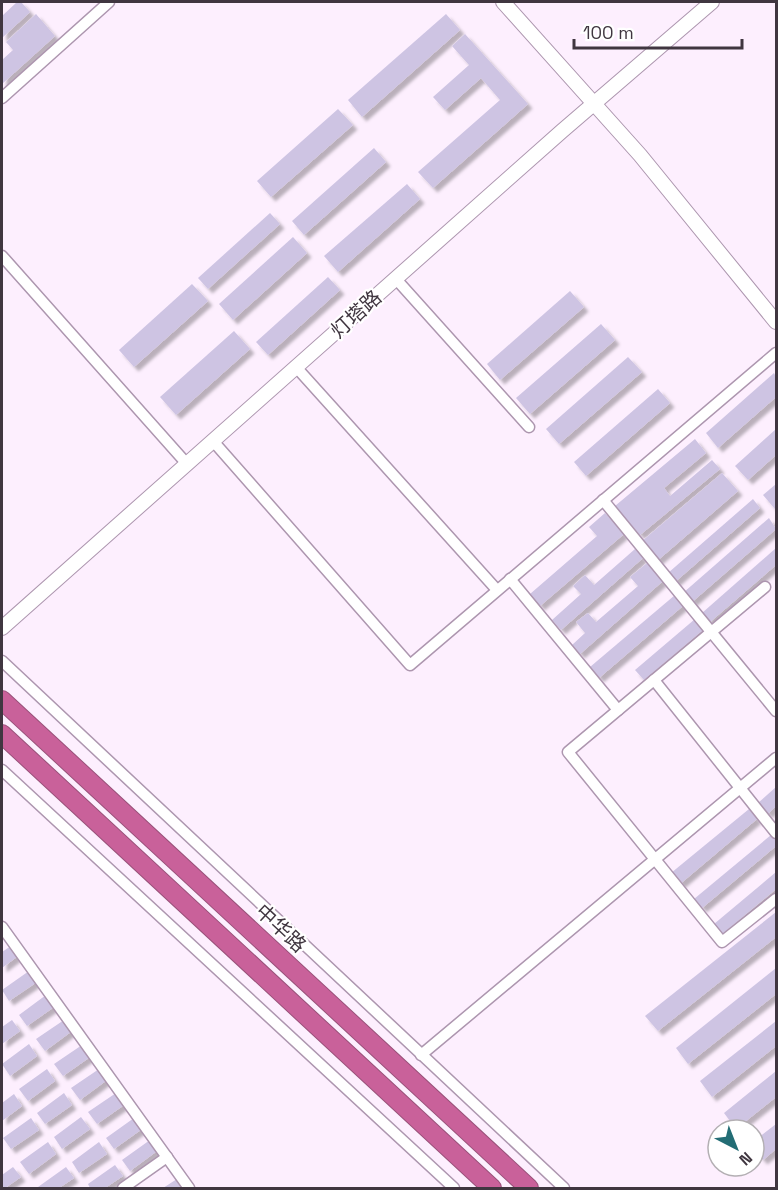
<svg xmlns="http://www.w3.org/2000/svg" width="778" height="1190" viewBox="0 0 778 1190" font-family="'Space Grotesk','Noto Sans SC',sans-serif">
<defs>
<filter id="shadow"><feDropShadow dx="4.5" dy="4.5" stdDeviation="1.5" flood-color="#0004"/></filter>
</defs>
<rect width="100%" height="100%" fill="#fdeffe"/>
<g fill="#cec4e3" filter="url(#shadow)">
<polygon points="17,2 21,2 30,12 2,38 2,16"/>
<polygon points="36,14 55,36 2,84 2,60 13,50 6,42"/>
<polygon points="446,14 460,30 362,117 348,100"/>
<polygon points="465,34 528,104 433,188 418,172 500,100 481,78 445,110 433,97 469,65 452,46"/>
<polygon points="338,109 353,125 271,197 257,181"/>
<polygon points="374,148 386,162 304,235 292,221"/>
<polygon points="407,184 420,199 338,272 324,256"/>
<polygon points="270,213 280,224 208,289 198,278"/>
<polygon points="293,237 307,253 233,320 219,304"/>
<polygon points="328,277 340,290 268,355 256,342"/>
<polygon points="192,284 208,301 134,367 119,350"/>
<polygon points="570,291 584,307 500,380 487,364"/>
<polygon points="601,324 615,340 530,414 516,398"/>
<polygon points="234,331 250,349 176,415 160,397"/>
<polygon points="628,357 642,372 559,444 546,429"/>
<polygon points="774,373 776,377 776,397 718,448 706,433"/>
<polygon points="658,389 670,403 586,476 574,462"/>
<polygon points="776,429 776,455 748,480 735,466"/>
<polygon points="695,439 706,453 664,488 670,496 712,460 720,469 640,535 615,506"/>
<polygon points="722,473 738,491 657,561 641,542"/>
<polygon points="776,484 776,507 775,509 763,495"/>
<polygon points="753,499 760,508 675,582 668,573"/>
<polygon points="605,513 624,534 540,606 530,594 597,536 589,527"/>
<polygon points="769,518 776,529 692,602 683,593"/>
<polygon points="776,548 776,565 710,622 702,613"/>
<polygon points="635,549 643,558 561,630 552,620 581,594 573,586 585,575 594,585"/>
<polygon points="647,563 663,581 580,654 572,645 585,633 576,622 588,613 596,622 638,586 630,577"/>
<polygon points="675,595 684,605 599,678 590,667"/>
<polygon points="695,619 704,629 644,680 635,670"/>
<polygon points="776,787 776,806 768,814 758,803"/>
<polygon points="749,809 757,819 680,884 671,873"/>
<polygon points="771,835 776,841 776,846 702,908 694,899"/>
<polygon points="776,872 776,889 722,934 714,924"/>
<polygon points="776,912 776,937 658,1031 645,1016"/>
<polygon points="11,946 18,956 2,968 2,952"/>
<polygon points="776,968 776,994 688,1064 676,1048"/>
<polygon points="29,971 37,982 9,1001 2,990"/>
<polygon points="46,995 54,1007 27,1026 19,1015"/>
<polygon points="12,1020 20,1031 2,1044 2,1027"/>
<polygon points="64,1020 72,1031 45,1051 36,1039"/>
<polygon points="776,1021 776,1046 712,1097 700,1081"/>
<polygon points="29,1044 37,1056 10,1076 2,1064"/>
<polygon points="82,1045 90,1057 63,1076 54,1064"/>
<polygon points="47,1069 55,1081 28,1101 19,1089"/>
<polygon points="99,1069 107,1080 80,1100 71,1088"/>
<polygon points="776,1071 776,1097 736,1129 724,1113"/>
<polygon points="64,1093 72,1105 45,1124 37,1113"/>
<polygon points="116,1093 124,1105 97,1124 88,1112"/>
<polygon points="14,1094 22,1106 2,1121 2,1103"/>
<polygon points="81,1117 90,1129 62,1149 54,1137"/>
<polygon points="31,1118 39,1130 11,1149 3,1138"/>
<polygon points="134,1118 142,1129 114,1149 106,1138"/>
<polygon points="776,1124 776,1149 763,1160 754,1150 754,1141"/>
<polygon points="150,1140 157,1151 130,1171 122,1160"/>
<polygon points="48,1142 56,1154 29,1174 20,1162"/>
<polygon points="99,1142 107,1154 79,1173 72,1162"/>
<polygon points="115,1165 123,1176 105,1188 90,1188 88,1184"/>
<polygon points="13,1167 21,1177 5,1188 2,1188 2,1175"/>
<polygon points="66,1167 74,1178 59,1188 39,1188 38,1187"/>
<polygon points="177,1179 184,1188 163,1188"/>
</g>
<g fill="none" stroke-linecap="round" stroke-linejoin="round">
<g stroke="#ad96af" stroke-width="13">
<g id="street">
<polyline points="2,98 109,2"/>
<polyline points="2,256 187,464"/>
<polyline points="396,279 529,427"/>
<polyline points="296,367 497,590"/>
<polyline points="213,441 410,665 776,353"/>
<polyline points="603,500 776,711"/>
<polyline points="510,579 618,710"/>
<polyline points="765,587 568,752 722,942 776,899"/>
<polyline points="2,661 564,1188"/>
<polyline points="654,680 776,833"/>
<polyline points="2,770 454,1188"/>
<polyline points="2,927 189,1188"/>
<polyline points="421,1055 776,758"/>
<polyline points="123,1188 167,1157"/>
</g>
</g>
<g stroke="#ad96af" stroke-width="16">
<g id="secondary">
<polyline points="503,2 640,155 776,322"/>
<polyline points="2,628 562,131 712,2"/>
</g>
</g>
<g stroke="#99527a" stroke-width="20">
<g id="highway">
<polyline points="2,700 529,1188"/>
<polyline points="2,734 492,1188"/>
</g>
</g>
<use href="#street" stroke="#fff" stroke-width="10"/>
<use href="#secondary" stroke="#fff" stroke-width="14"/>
<use href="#highway" stroke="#c9619a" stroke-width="18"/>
</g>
<g text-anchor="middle" stroke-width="4.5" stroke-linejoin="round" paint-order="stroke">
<g font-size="20" fill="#403640" stroke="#fff">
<text transform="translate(356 314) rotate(-42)" y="7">灯塔路</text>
<text transform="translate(281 928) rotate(43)" y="7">中华路</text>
</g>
</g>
<rect width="778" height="1190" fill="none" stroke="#403640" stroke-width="6"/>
<g transform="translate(736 1148) rotate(138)"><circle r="28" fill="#ffffff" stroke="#b3afb3" stroke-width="1.5"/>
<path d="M0-4.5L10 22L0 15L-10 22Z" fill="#236d75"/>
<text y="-9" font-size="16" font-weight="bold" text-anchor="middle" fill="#403640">N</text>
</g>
<path d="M574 39v9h168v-9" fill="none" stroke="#403640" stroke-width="3"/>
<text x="583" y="39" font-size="18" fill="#403640" stroke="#ffffff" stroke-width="4.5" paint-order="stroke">100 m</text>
</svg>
